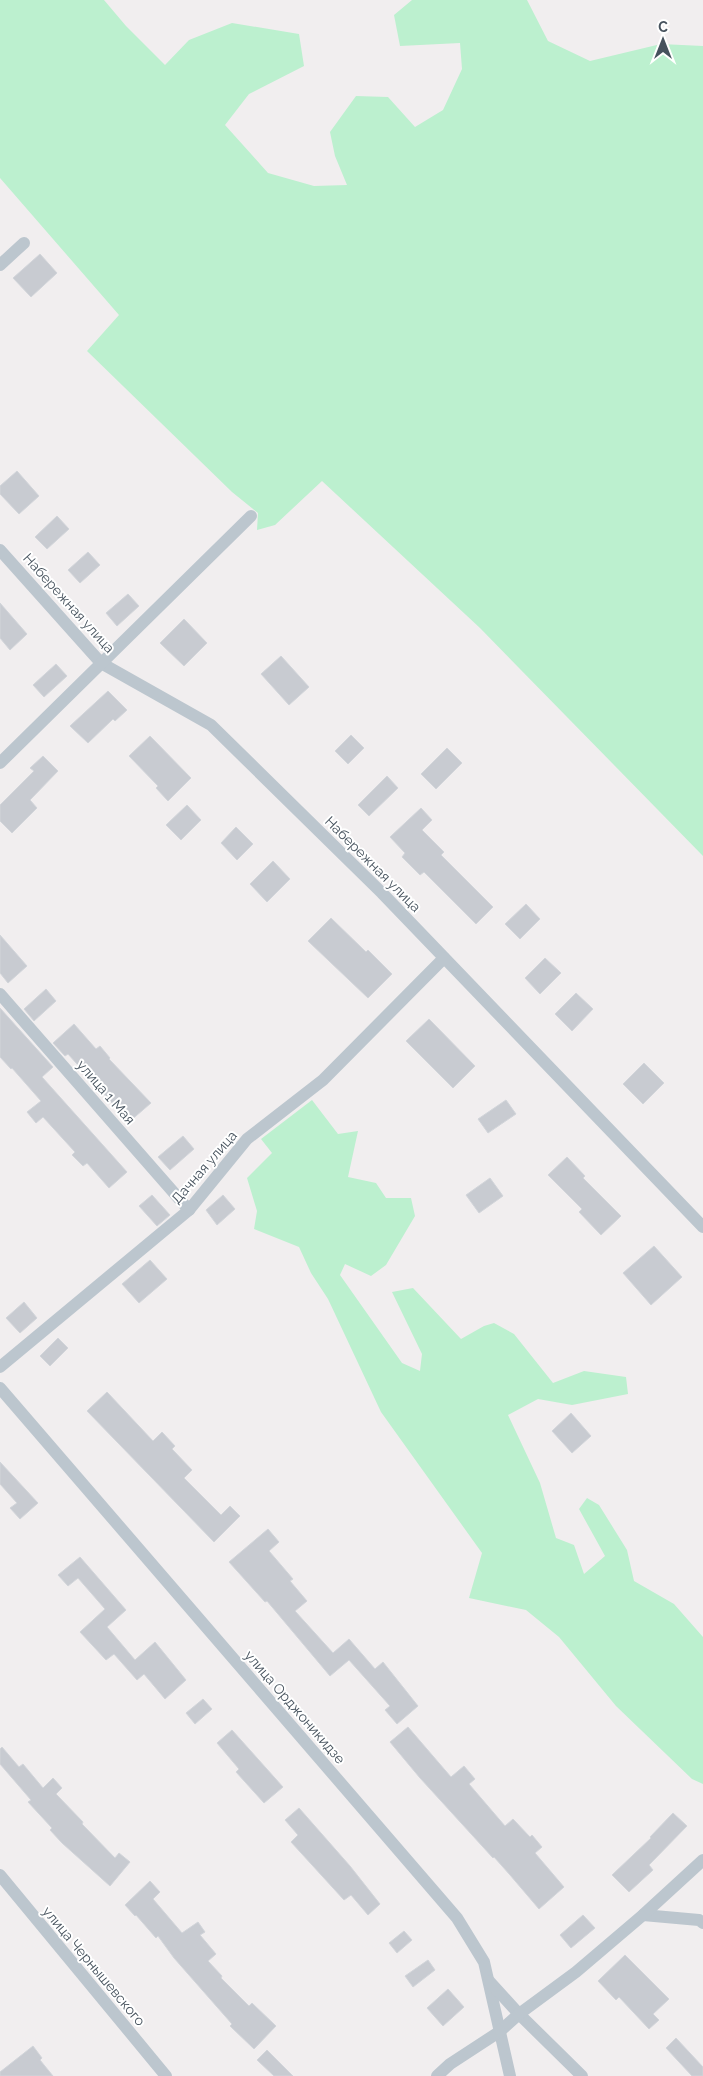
<svg xmlns="http://www.w3.org/2000/svg" width="703" height="2076" viewBox="0 0 703 2076" font-family="Raleway,sans-serif">
<rect width="100%" height="100%" fill="#f1eeef"/>
<g fill="#bcf0cf">
<polygon points="0,0 104,0 126,26 165,65 189,40 232,23 299,34 304,66 249,94 225,125 268,173 314,186 347,185 335,156 330,132 356,96 388,97 415,127 443,110 462,69 460,43 400,46 394,15 412,0 527,0 548,41 590,61 661,44 703,46 703,856 480,628 322,481 275,525 257,530 258,513 232,492 87,351 119,315 0,178"/>
<polygon points="312,1100 338,1134 358,1131 348,1177 376,1183 386,1198 411,1198 415,1216 386,1265 371,1276 345,1264 340,1275 402,1363 420,1371 422,1354 392,1292 413,1288 461,1339 484,1326 494,1323 514,1334 553,1383 584,1371 626,1377 628,1394 572,1405 538,1399 508,1415 540,1483 556,1538 574,1545 584,1574 605,1556 579,1509 587,1498 599,1505 627,1550 634,1581 674,1604 703,1637 703,1784 692,1779 616,1706 559,1637 526,1610 469,1598 482,1553 381,1412 328,1299 311,1273 299,1247 254,1229 257,1211 247,1178 272,1153 261,1139"/>
</g>
<g fill="#c8cbd1" stroke="#d2d5da">
<polygon points="40,254 57,273 31,297 13,278"/>
<polygon points="17,471 39,496 19,514 0,494 0,486"/>
<polygon points="57,516 69,529 47,549 35,537"/>
<polygon points="88,552 100,565 80,583 68,570"/>
<polygon points="128,594 139,606 117,626 106,613"/>
<polygon points="0,603 27,634 10,650 0,638"/>
<polygon points="184,619 207,643 184,666 160,643"/>
<polygon points="281,656 309,687 289,705 261,674"/>
<polygon points="56,664 67,676 44,697 33,685"/>
<polygon points="108,691 127,710 115,721 113,719 88,743 70,726"/>
<polygon points="351,735 364,748 348,764 335,751"/>
<polygon points="150,736 191,778 168,801 156,788 158,786 129,756"/>
<polygon points="447,748 462,763 436,789 421,774"/>
<polygon points="43,756 58,771 30,800 37,808 12,833 0,821 0,805 34,771 30,768"/>
<polygon points="387,776 398,788 369,816 358,805"/>
<polygon points="187,805 201,820 181,840 166,825"/>
<polygon points="421,808 432,820 422,830 444,852 441,855 493,907 476,924 424,872 420,875 402,857 405,853 390,837"/>
<polygon points="236,827 253,844 237,860 221,843"/>
<polygon points="273,861 290,879 267,902 250,884"/>
<polygon points="526,904 540,919 520,939 505,924"/>
<polygon points="331,918 366,952 368,950 392,974 368,998 308,941"/>
<polygon points="0,935 27,966 8,983 0,973"/>
<polygon points="545,958 561,973 540,994 525,978"/>
<polygon points="46,989 56,1001 34,1021 24,1009"/>
<polygon points="576,993 593,1009 572,1031 555,1014"/>
<polygon points="0,1008 53,1067 42,1077 127,1172 109,1188 87,1163 83,1166 72,1155 75,1152 43,1117 36,1123 27,1112 41,1101 12,1068 11,1069 0,1057"/>
<polygon points="429,1019 475,1066 453,1088 406,1041"/>
<polygon points="74,1024 96,1049 100,1046 110,1058 109,1059 151,1103 129,1122 68,1054 65,1056 53,1043"/>
<polygon points="644,1063 664,1083 643,1104 623,1084"/>
<polygon points="506,1100 516,1114 488,1133 478,1119"/>
<polygon points="183,1136 194,1149 170,1170 158,1157"/>
<polygon points="567,1157 585,1176 583,1178 621,1216 601,1235 579,1212 582,1209 548,1175"/>
<polygon points="490,1178 503,1196 479,1213 466,1195"/>
<polygon points="152,1195 170,1215 157,1226 139,1206"/>
<polygon points="223,1195 235,1209 217,1225 206,1210"/>
<polygon points="654,1246 682,1277 651,1305 623,1273"/>
<polygon points="150,1260 167,1279 139,1303 122,1284"/>
<polygon points="24,1302 37,1318 20,1333 6,1318"/>
<polygon points="58,1338 68,1348 50,1366 40,1356"/>
<polygon points="107,1392 153,1441 162,1432 175,1446 172,1449 192,1470 184,1478 221,1515 230,1506 240,1516 214,1542 87,1411"/>
<polygon points="571,1413 591,1436 572,1453 552,1431"/>
<polygon points="0,1462 38,1503 20,1519 10,1508 17,1503 0,1484"/>
<polygon points="268,1529 279,1542 269,1551 293,1579 290,1581 307,1601 295,1611 333,1653 349,1639 375,1669 383,1662 418,1706 397,1724 385,1710 390,1706 349,1660 330,1676 267,1601 265,1602 229,1562"/>
<polygon points="80,1557 126,1610 107,1627 135,1660 155,1642 186,1680 165,1699 144,1674 137,1680 114,1654 106,1660 80,1632 105,1609 78,1578 68,1586 58,1575"/>
<polygon points="203,1699 212,1709 195,1724 186,1713"/>
<polygon points="408,1727 451,1777 464,1766 475,1779 469,1784 505,1826 513,1819 530,1837 532,1835 542,1847 535,1853 564,1887 539,1909 510,1875 494,1857 493,1858 420,1778 390,1742"/>
<polygon points="232,1730 283,1787 264,1803 236,1772 239,1769 217,1743"/>
<polygon points="2,1747 19,1767 23,1764 43,1788 53,1778 62,1788 56,1794 83,1822 82,1824 115,1858 119,1853 130,1862 110,1886 62,1843 50,1830 52,1828 28,1802 31,1800 0,1764 0,1749"/>
<polygon points="299,1808 350,1866 380,1904 368,1915 351,1895 344,1900 291,1842 298,1835 285,1820"/>
<polygon points="673,1813 687,1826 649,1865 653,1870 629,1892 612,1875 651,1838 650,1837"/>
<polygon points="150,1881 160,1892 153,1899 182,1933 198,1922 205,1932 200,1935 216,1954 208,1961 222,1976 221,1978 249,2006 252,2003 276,2026 254,2049 230,2026 232,2024 174,1958 158,1936 156,1938 136,1915 135,1916 125,1905"/>
<polygon points="583,1915 595,1928 571,1948 560,1935"/>
<polygon points="404,1931 412,1940 397,1953 389,1943"/>
<polygon points="625,1955 669,1999 653,2014 659,2020 649,2029 619,1997 616,2000 598,1981"/>
<polygon points="428,1960 435,1970 413,1987 405,1976"/>
<polygon points="448,1989 464,2007 443,2026 427,2008"/>
<polygon points="676,2038 703,2067 703,2076 692,2076 666,2048"/>
<polygon points="33,2046 42,2058 40,2060 53,2076 0,2076 0,2072"/>
<polygon points="267,2050 293,2076 274,2076 257,2060"/>
</g>
<g fill="none" stroke-linecap="round" stroke-linejoin="round">
<g stroke="#bcc6ce" stroke-width="12">
<polyline points="0,265 24,243"/>
<polyline points="0,550 101,663 211,725 382,893 703,1227"/>
<polyline points="0,763 251,516"/>
<polyline points="0,994 189,1210"/>
<polyline points="0,1367 189,1210 247,1139 323,1080 444,958"/>
<polyline points="0,1388 457,1918 484,1962 510,2076"/>
<polyline points="0,1875 166,2076"/>
<polyline points="643,1915 699,1920 703,1923"/>
<polyline points="489,1981 519,2014 582,2076"/>
<polyline points="437,2076 450,2064 499,2032 519,2014 576,1972 643,1915 703,1860"/>
</g>
</g>
<g text-anchor="middle" stroke-width="4" stroke-linejoin="round" paint-order="stroke">
<g font-size="14" fill="#46525d" stroke="#fff">
<text transform="translate(69 603) rotate(48)" y="5">Набережная улица</text>
<text transform="translate(373 864) rotate(45)" y="5">Набережная улица</text>
<text transform="translate(106 1092) rotate(49)" y="5">улица 1 Мая</text>
<text transform="translate(204 1167) rotate(-49)" y="5">Дачная улица</text>
<text transform="translate(295 1707) rotate(49)" y="5">улица Орджоникидзе</text>
<text transform="translate(94 1966) rotate(50)" y="5">улица Чернышевского</text>
</g>
</g>
<g transform="translate(663 40)" stroke="#ffffff" stroke-width="4" paint-order="stroke">
<path d="M0-4L9 19L0 12L-9 19Z" fill="#46525d"/>
<text y="-8" font-size="14" font-weight="bold" text-anchor="middle" fill="#46525d">С</text>
</g>
</svg>
